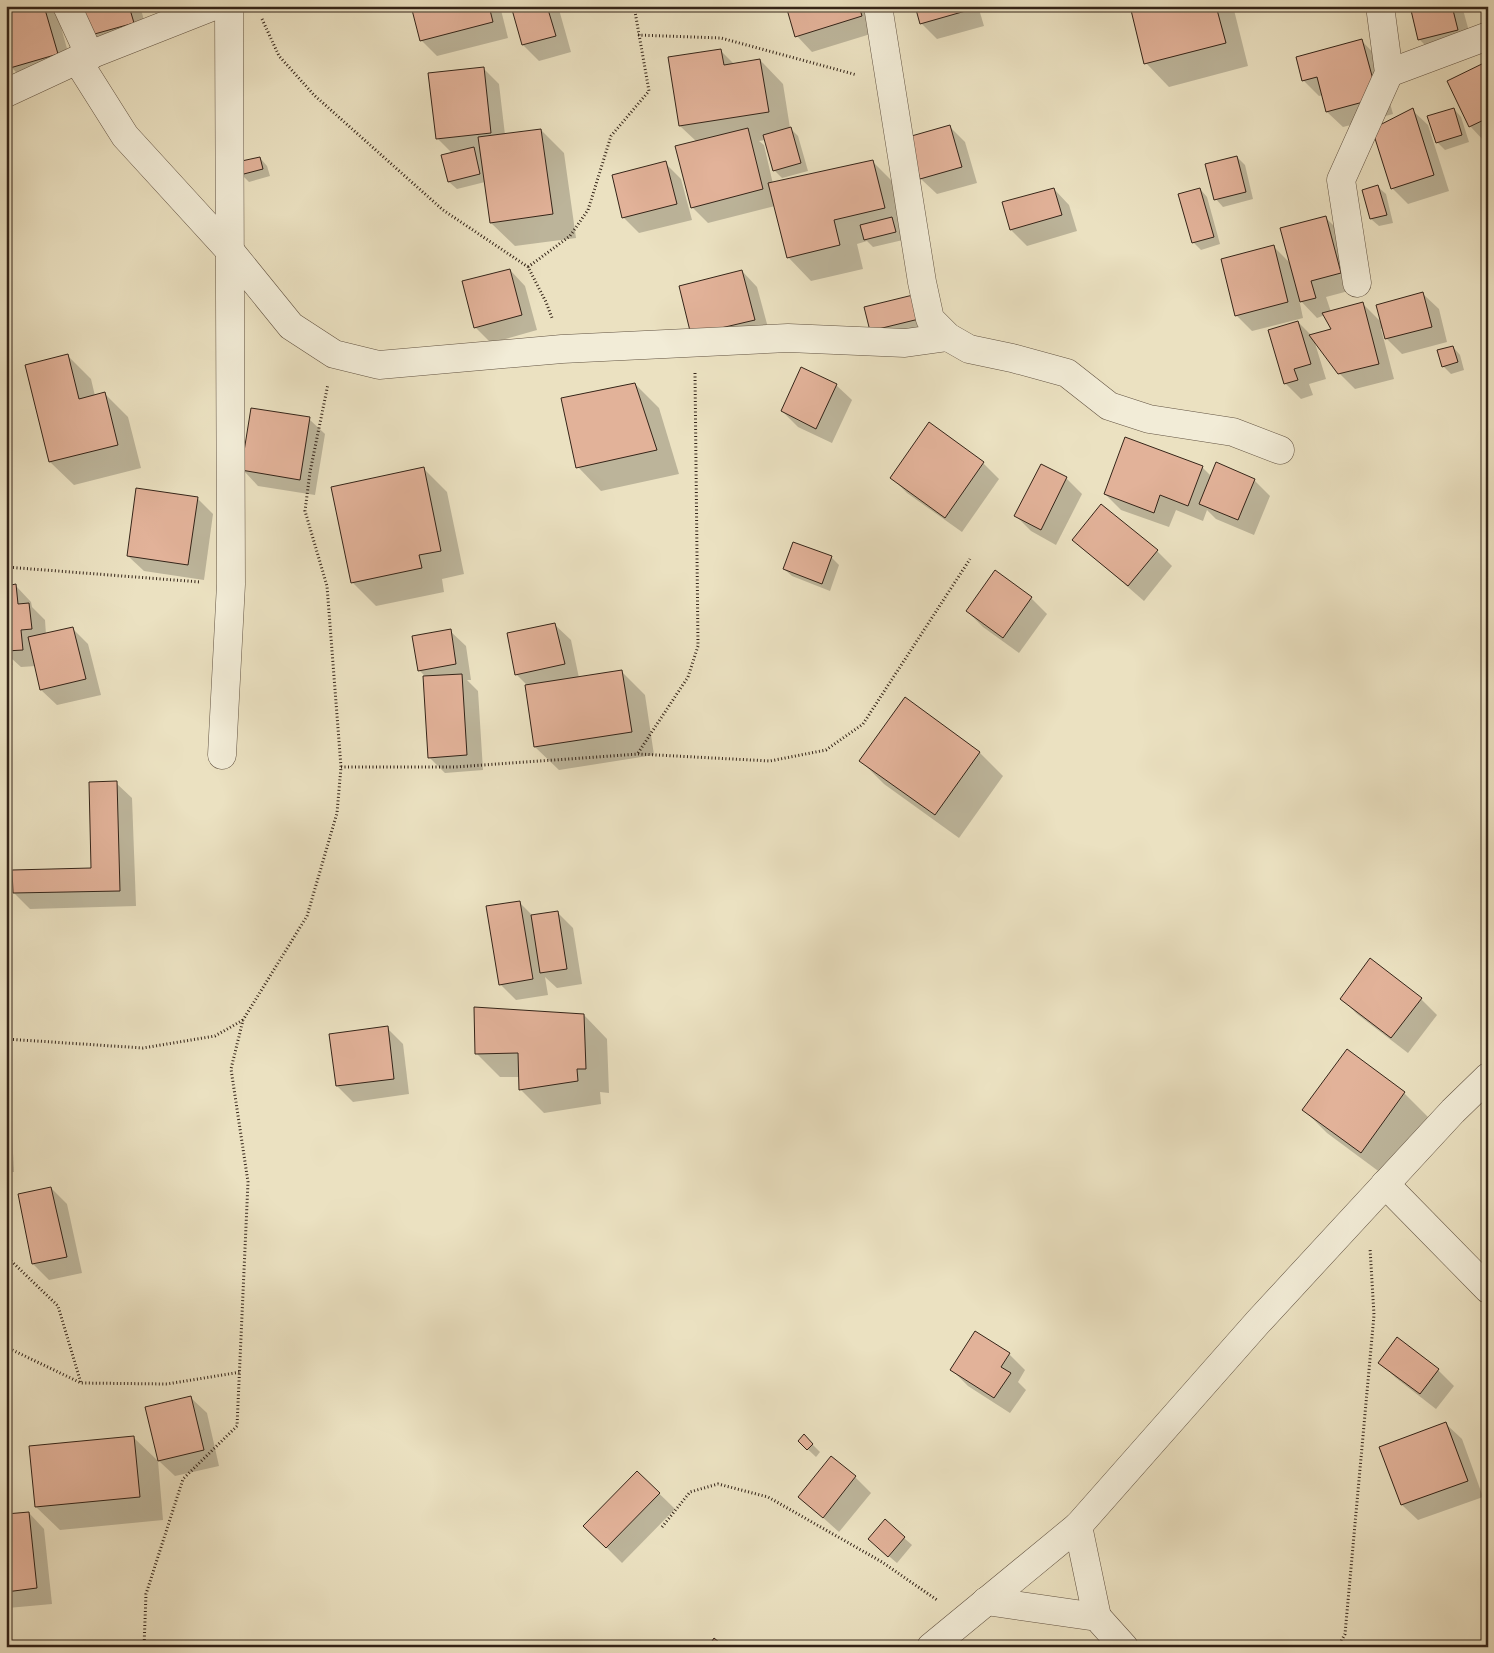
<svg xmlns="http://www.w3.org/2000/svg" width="1494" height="1653" viewBox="0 0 1494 1653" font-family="'IM FELL Double Pica',serif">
<rect width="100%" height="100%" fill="#ebe1c1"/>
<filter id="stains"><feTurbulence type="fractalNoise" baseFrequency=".004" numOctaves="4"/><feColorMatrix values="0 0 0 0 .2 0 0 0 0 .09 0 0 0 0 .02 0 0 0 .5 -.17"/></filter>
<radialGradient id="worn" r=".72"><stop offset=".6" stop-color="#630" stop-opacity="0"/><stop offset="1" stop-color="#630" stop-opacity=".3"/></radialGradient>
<g fill="#0003">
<polygon points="6,6 55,6 73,70 27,83 11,67"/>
<polygon points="84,6 140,6 149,38 107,50 92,34"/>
<polygon points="412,6 500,6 508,38 437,56 421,40"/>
<polygon points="512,6 558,6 571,52 539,61 523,45"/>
<polygon points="787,6 869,6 877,32 812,52 797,36"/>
<polygon points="916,6 978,6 984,26 937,39 921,23"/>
<polygon points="1131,6 1233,6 1248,66 1169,87 1146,63"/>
<polygon points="1411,6 1462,6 1473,46 1435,55 1419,39"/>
<polygon points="1362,41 1377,57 1393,114 1343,127 1327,112 1323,95 1319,96 1303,80"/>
<polygon points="721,51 734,64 760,60 783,84 790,128 798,136 808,171 782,178 774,170 766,140 759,141 764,145 773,184 872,161 896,185 903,240 873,247 867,241 857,244 863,269 811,281 788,257 775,206 708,223 692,207 697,142 680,126"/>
<polygon points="1488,62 1488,141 1485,142 1470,126"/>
<polygon points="483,68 499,84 505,135 541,130 564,153 576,238 515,246 491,223 485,182 457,189 449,182 452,153 437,138"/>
<polygon points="1454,109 1461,117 1469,142 1445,150 1437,142"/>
<polygon points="1412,110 1428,125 1449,191 1408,204 1392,188"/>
<polygon points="950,127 965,142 977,183 937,194 921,179"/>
<polygon points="1237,157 1245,165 1253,199 1223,207 1216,199"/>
<polygon points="260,158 267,166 270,176 249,182 241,174"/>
<polygon points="665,163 681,179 692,220 639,233 623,217"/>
<polygon points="1378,187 1386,194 1393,223 1379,226 1371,219"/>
<polygon points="1054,189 1069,205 1077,231 1027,246 1011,230 1003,203"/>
<polygon points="1200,189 1207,197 1220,244 1201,250 1193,242"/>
<polygon points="1325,217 1341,233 1356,289 1326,297 1331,312 1363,304 1382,323 1423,294 1439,309 1447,342 1402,354 1386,338 1383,328 1381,329 1394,379 1355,389 1339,373 1314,340 1326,379 1309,384 1313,395 1301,399 1285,383 1298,322 1311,335 1333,330 1325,315 1317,318 1299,299 1303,318 1252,331 1236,315 1273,246 1292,265"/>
<polygon points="510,270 525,286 537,330 491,343 475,327"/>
<polygon points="742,271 757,287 770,335 708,351"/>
<polygon points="920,304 926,326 879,338 871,331"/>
<polygon points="1453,347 1460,355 1464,370 1451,374 1443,366"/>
<polygon points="67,355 91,379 95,396 104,393 128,417 141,468 74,485 50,462"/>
<polygon points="635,384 659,408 679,474 601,491 578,467"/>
<polygon points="836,385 852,400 832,443 798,427 782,411"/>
<polygon points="309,419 325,434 315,495 258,486 243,470"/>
<polygon points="929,424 983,463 999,479 962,532 907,493 891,477"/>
<polygon points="1202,467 1212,477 1254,480 1270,496 1254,535 1216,519 1207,510 1203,521 1176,510 1169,527 1121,510 1105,494"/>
<polygon points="424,469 447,492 464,574 442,579 444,592 376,606 352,582"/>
<polygon points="1066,478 1082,494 1056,545 1031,531 1016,516"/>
<polygon points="197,498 213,514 204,580 144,571 128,556"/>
<polygon points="1074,540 1157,551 1172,566 1144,601"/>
<polygon points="831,557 839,565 830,591 792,576 784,569"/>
<polygon points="995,572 1031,598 1047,614 1019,653 983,627 967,611"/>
<polygon points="16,586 31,602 32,607 45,620 46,635 73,629 88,644 101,695 57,705 41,690 36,666 21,667 11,658 13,665 6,666 6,587"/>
<polygon points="555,625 571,640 579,678 622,672 645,695 654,755 559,770 535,747 528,686 516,674"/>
<polygon points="450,631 466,646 471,680 467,680 478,691 483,770 445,773 429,757 426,677 419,670"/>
<polygon points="905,699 980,753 1003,776 959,838 884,784 861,761"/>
<polygon points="116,783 132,798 136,906 30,909 14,893 93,869"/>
<polygon points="519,902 533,916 557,912 573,928 582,984 557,988 545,977 548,995 516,1000 500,984"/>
<polygon points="1342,999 1421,999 1437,1015 1408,1053 1357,1014"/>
<polygon points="584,1015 607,1039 609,1093 600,1092 601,1104 544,1113 520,1089 520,1077 500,1077 477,1054"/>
<polygon points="387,1028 403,1044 409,1094 353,1102 337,1086"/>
<polygon points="1348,1050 1404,1093 1428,1117 1385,1176 1327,1133 1304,1110"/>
<polygon points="6,1127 12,1133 14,1172 6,1172"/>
<polygon points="51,1188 67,1204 82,1273 49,1280 33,1264 19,1195"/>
<polygon points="975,1332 1009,1354 1025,1370 1018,1382 1026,1390 1010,1413 968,1386 952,1370"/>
<polygon points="1380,1363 1438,1370 1454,1386 1436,1409 1396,1378"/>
<polygon points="191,1398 207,1413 219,1466 175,1476 159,1461"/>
<polygon points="1446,1424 1462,1439 1483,1497 1418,1520 1402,1505 1381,1447"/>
<polygon points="804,1436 820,1452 816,1457 799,1441"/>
<polygon points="134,1438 158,1461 163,1520 60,1530 36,1507"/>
<polygon points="637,1472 675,1509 622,1563 601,1542"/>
<polygon points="855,1477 871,1493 839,1532 800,1497"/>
<polygon points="29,1513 44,1529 52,1604 8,1608 6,1606 6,1515"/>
<polygon points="904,1538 912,1545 897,1563 878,1547"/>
</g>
<g fill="#e2b299" stroke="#342418">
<polygon points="6,6 44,6 58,54 10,68 6,56"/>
<polygon points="82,6 129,6 134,23 91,35"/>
<polygon points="411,6 489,6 493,22 420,41"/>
<polygon points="511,6 547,6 556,36 522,45"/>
<polygon points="786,6 859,6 862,16 795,37"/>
<polygon points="915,6 968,6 969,10 920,24"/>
<polygon points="1130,6 1216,6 1226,43 1144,64"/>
<polygon points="1410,6 1452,6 1458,30 1418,40"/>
<polygon points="1362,39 1378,98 1326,112 1317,77 1302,81 1296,57"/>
<polygon points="721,49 724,65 760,59 769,112 679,126 668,57"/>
<polygon points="1488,61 1488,118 1469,127 1447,81"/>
<polygon points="484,67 491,133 436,139 428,73"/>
<polygon points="1413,108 1434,175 1391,189 1372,129"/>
<polygon points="1454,108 1462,135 1436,143 1427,116"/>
<polygon points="950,125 962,167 920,179 908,137"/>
<polygon points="791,127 801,163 773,171 763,135"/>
<polygon points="748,128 763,189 691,208 675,146"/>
<polygon points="541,129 553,214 490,223 478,137"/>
<polygon points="474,147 480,174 448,182 441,155"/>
<polygon points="1237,156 1246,192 1214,200 1205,164"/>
<polygon points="260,157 263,169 240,175 237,162"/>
<polygon points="873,160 885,208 834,220 840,245 787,258 768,183"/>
<polygon points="666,161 677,204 622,218 612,175"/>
<polygon points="1378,185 1387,215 1370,219 1362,190"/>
<polygon points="1054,188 1062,215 1010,230 1002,202"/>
<polygon points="1200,188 1214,237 1192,243 1178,194"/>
<polygon points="1326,216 1341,273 1311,281 1316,298 1300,302 1280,228"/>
<polygon points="892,217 896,232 864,240 860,225"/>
<polygon points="1274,245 1288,302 1235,316 1221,259"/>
<polygon points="510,269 522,315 474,328 462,281"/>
<polygon points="742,270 755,320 691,335 679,286"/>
<polygon points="1423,292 1432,327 1385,339 1376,305"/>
<polygon points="913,295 919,319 870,331 864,307"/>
<polygon points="1363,302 1379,364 1338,374 1309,335 1331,329 1322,313"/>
<polygon points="1298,321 1311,364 1294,369 1298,380 1284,384 1268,330"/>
<polygon points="1453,346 1458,362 1442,367 1437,350"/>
<polygon points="68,354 79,399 105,392 118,445 49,462 25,365"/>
<polygon points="801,367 837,384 816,429 781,411"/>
<polygon points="635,383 657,450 576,468 561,398"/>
<polygon points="251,408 310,417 300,480 241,470"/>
<polygon points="929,422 984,462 945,518 890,478"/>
<polygon points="1125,437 1203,466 1188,506 1160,495 1154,513 1104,494"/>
<polygon points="1216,462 1255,479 1238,520 1199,504"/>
<polygon points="1041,464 1067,477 1041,530 1014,516"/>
<polygon points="424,467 441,551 419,555 422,568 351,583 331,487"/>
<polygon points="136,488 198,497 188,565 127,556"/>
<polygon points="1101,504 1158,550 1128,586 1072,540"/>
<polygon points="793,542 832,556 822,584 783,569"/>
<polygon points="995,570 1032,597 1003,638 966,611"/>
<polygon points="16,584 18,604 29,603 32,629 21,630 23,650 6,651 6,586"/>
<polygon points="555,623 565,664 515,675 507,633"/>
<polygon points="73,627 86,679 40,690 28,637"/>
<polygon points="451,629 456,664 418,671 412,636"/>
<polygon points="622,670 632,732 534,747 525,685"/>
<polygon points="462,674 467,755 428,758 423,676"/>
<polygon points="905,697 980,752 935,815 859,761"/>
<polygon points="117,781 120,891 13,893 12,870 91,868 89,782"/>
<polygon points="520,901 533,979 499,985 486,906"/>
<polygon points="558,911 567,969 540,973 531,915"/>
<polygon points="1370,958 1422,998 1391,1038 1340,999"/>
<polygon points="474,1007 584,1014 586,1069 577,1069 578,1081 519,1090 518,1053 475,1054"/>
<polygon points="388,1026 394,1079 336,1086 329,1034"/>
<polygon points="1347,1049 1405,1092 1361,1153 1302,1110"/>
<polygon points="51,1187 67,1257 32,1264 18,1194"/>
<polygon points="975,1331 1010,1353 1001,1367 1011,1373 994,1398 950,1370"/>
<polygon points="1397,1337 1439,1369 1420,1394 1378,1363"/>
<polygon points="191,1396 204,1450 158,1461 145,1407"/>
<polygon points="1446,1422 1468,1481 1401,1505 1379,1447"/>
<polygon points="804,1434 813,1444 807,1450 798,1441"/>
<polygon points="134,1436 140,1497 35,1507 29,1446"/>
<polygon points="831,1456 856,1476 823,1518 798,1497"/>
<polygon points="637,1471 660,1493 606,1548 583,1526"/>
<polygon points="29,1512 37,1588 6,1592 6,1514"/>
<polygon points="885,1519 905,1537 888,1557 868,1539"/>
<polygon points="714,1638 725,1647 708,1647"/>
</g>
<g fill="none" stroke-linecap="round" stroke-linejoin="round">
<g stroke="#625342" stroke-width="29">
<g id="minor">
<polyline points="67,6 90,56"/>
<polyline points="878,6 922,282 930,319 948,337 969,349 1012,358 1067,373 1109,406 1149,419 1233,432 1280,450"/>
<polyline points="77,60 125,136 231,252 291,326 334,354 379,365 562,349 788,338 905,343 948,337"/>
<polyline points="1389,73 1488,36"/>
<polyline points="6,93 77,60 214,6"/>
<polyline points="1357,283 1341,180 1389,73 1380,6"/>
<polyline points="222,755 231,584 229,6"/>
<polyline points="1385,1184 1488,1289"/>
<polyline points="1078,1526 1097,1617"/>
<polyline points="986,1601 1097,1617 1124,1647"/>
<polyline points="931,1647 1078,1526 1258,1322 1453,1111 1488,1077"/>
</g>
</g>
<g stroke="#342418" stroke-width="3" stroke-dasharray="1 2.5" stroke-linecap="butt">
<polyline points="262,19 279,56 314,95 443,210 528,267 546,302 552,318"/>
<polyline points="638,35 721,38 857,75"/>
<polyline points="528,267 570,236 588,210 611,136 649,91 634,6"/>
<polyline points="6,567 200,582"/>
<polyline points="638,753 688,677 698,646 695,373"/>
<polyline points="341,767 455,767 638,754 770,761 826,750 863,724 970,559"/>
<polyline points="6,1039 143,1048 215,1036 243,1020"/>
<polyline points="6,1256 58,1306 81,1383"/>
<polyline points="6,1347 81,1383 167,1384 241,1372"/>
<polyline points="662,1527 690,1492 718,1484 768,1497 882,1562 937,1600"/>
<polyline points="144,1647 146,1594 183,1479 237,1426 248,1182 231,1069 243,1020 307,916 337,813 341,767 327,586 305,511 310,472 328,384"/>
<polyline points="1338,1647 1345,1634 1374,1315 1370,1248"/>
</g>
<use href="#minor" stroke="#f2ecd7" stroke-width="28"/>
</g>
<rect width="1494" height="1653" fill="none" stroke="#ebe1c1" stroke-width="25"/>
<rect x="8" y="8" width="1479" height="1638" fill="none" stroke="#342418" stroke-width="2.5"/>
<rect x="12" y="12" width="1469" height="1628" fill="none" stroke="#342418"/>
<rect width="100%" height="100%" filter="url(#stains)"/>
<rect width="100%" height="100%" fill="url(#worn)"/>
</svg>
